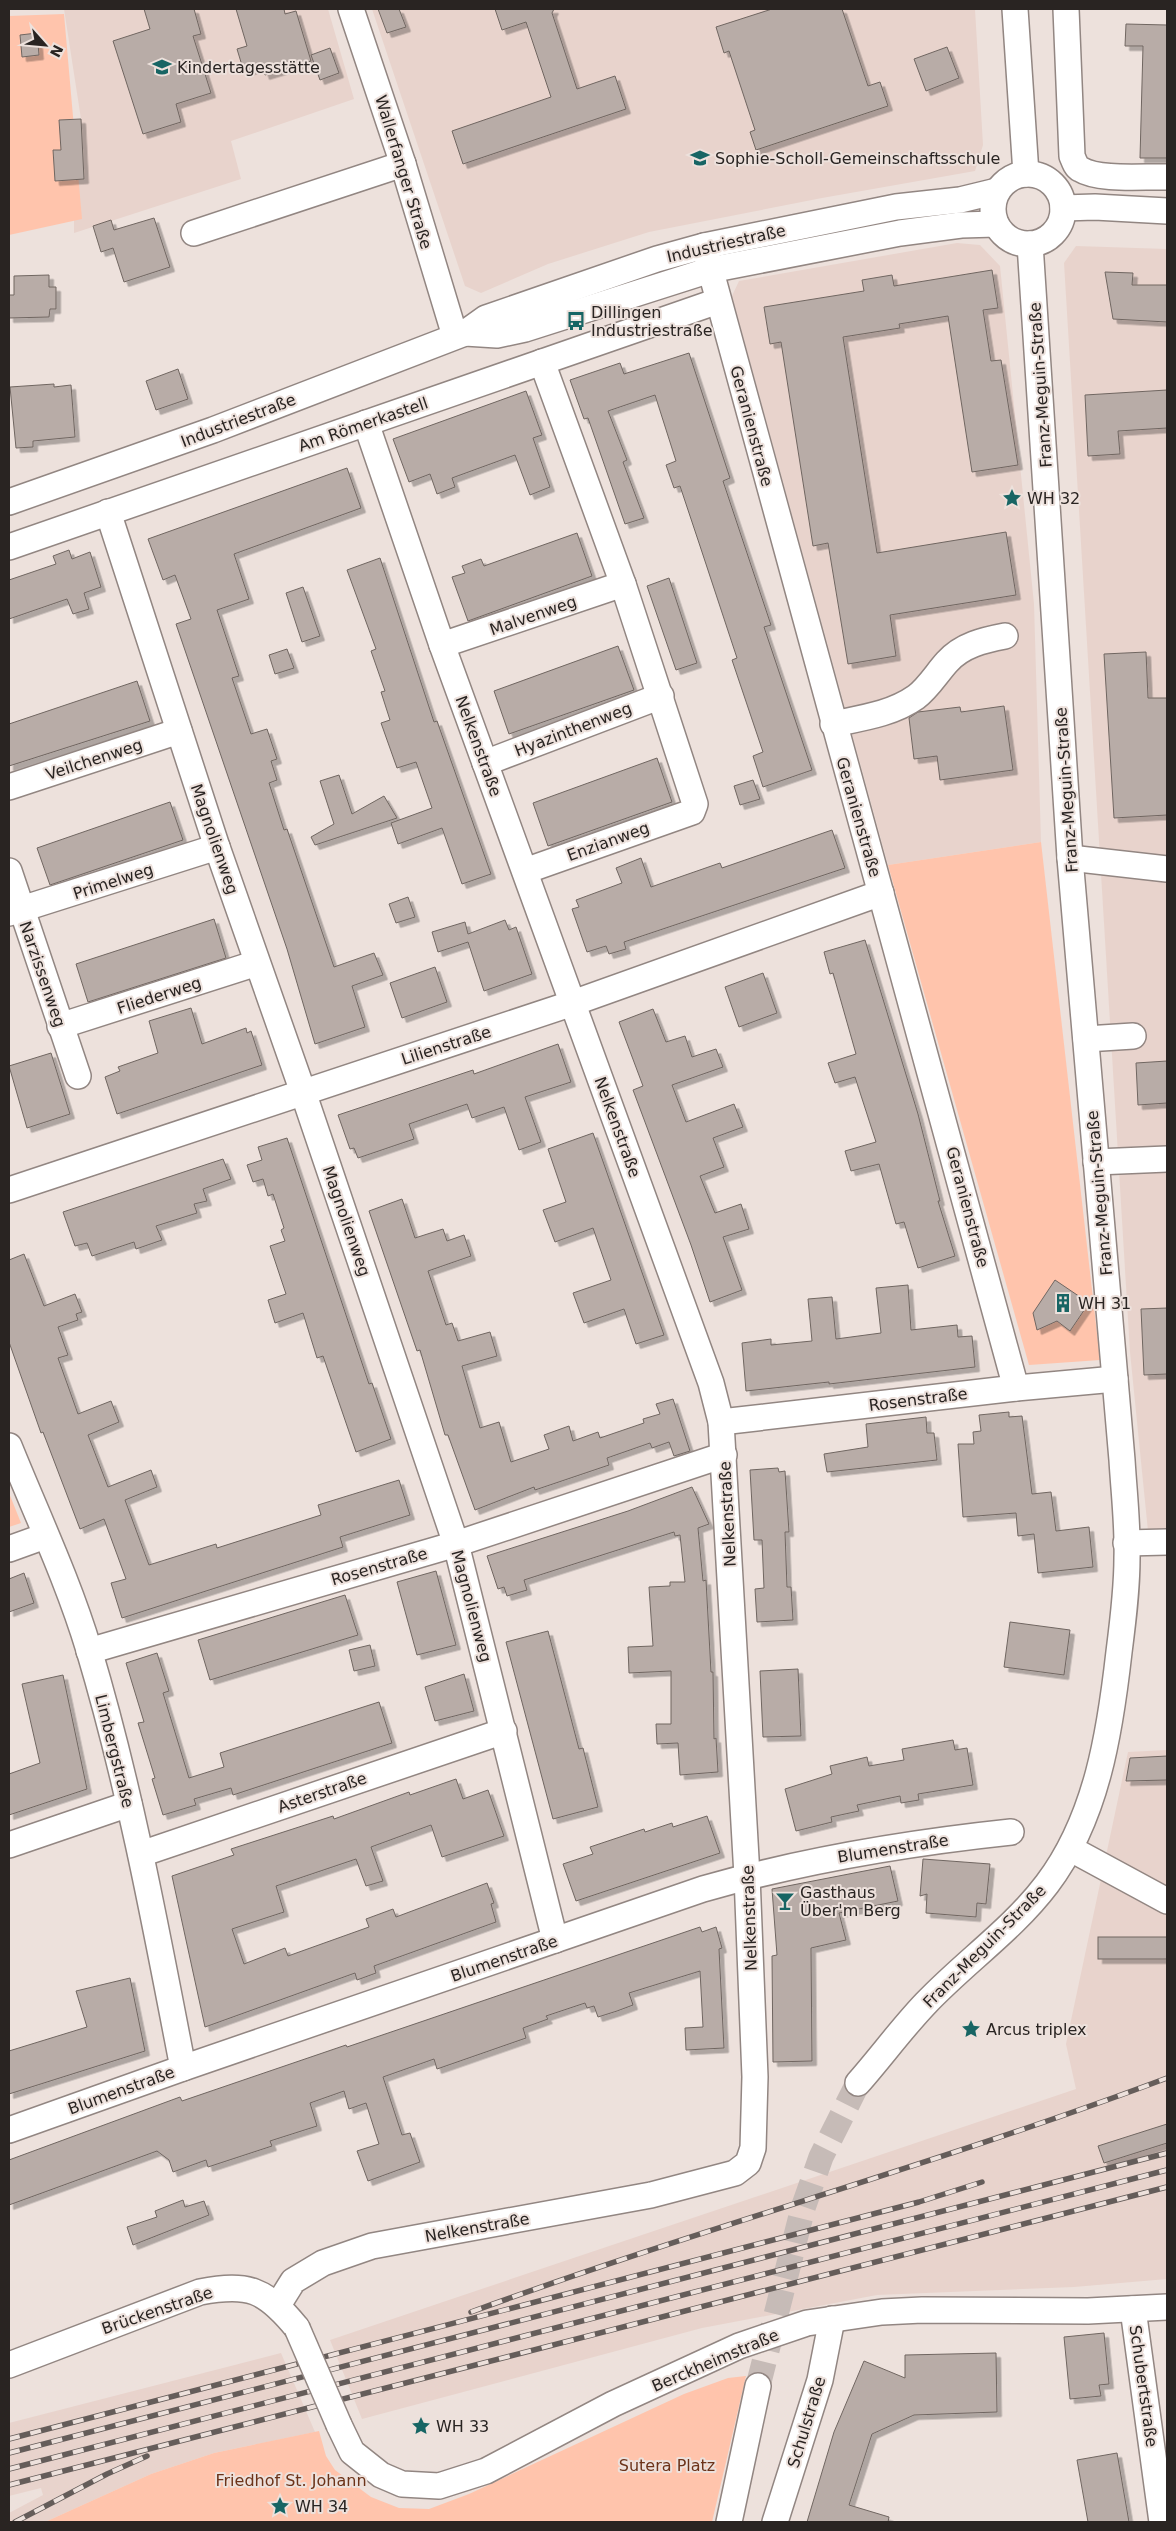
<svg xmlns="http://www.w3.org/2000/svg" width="1176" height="2531" viewBox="0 0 1176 2531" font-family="'DejaVu Sans',sans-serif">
<defs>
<filter id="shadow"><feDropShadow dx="4.5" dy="4.5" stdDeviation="0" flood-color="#0004"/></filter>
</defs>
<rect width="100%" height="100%" fill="#ede1dc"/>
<g fill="#e8d3cc">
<polygon points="64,9 328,9 354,99 231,141 241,179 74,233 74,179 84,178 81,119"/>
<polygon points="372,9 975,9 983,145 975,171 822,198 649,232 548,264 481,293 465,286"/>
<polygon points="957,243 980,245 1000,266 1034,604 1041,842 888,865 732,296 739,281"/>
<polygon points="1076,246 1167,249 1167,1531 1148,1531 1130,1352 1064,263"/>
<polygon points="1167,1750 1167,2279 1074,2287 877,2295 702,2328 362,2419 330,2340 1076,2089 1066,2044 1128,1752"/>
<polygon points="281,2353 315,2432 214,2453 151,2474 45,2522 9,2522 9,2513 43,2495 41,2488 9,2496 9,2423"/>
</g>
<g fill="#ffc4ac">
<polygon points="64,14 82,219 9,235 9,16"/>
<polygon points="1041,842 1100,1360 1029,1365 888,865"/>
<polygon points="9,1493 21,1523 9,1527"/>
<polygon points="746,2376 712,2522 45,2522 151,2474 214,2453 319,2431 326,2456 335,2470 371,2497 399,2508 429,2509 469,2494 684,2394 728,2378"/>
</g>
<g fill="#b8aca7" stroke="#706661" filter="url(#shadow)">
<polygon points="144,9 194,9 201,34 193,36 211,93 176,104 181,122 143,134 113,41 150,29"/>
<polygon points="236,9 284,9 285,14 296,11 311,61 265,75 262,66 244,72 237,49 247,46"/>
<polygon points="378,9 399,9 406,27 387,33"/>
<polygon points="495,9 554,9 552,13 577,89 615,76 626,109 463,164 452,131 551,97 526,22 502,30"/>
<polygon points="772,9 842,9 868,86 880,82 888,106 756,150 750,132 755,130 729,51 724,53 716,27"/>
<polygon points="1126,24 1167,25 1167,158 1140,158 1143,46 1125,46"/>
<polygon points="37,33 39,55 22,57 20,35"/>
<polygon points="947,47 959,78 926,91 914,59"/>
<polygon points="330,48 339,73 320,80 311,55"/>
<polygon points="81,119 84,179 55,181 53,150 61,150 59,120"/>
<polygon points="154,218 170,267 124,282 113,248 101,252 93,226 111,220 114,230"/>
<polygon points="992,270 998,308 983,310 991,361 1001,360 1018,465 972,472 948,316 899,324 900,328 843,337 877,553 1006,532 1016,595 890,615 896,656 848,664 828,543 813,546 781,342 770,344 764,307 864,291 862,280 892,275 894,286"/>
<polygon points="1105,272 1133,273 1132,285 1167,285 1167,322 1113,319"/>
<polygon points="49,275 49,287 56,287 56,309 50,309 49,317 9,318 9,295 14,295 14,276"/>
<polygon points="689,353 730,478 723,481 771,625 764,627 812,770 763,787 753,756 763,752 732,660 737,658 700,546 680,486 674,488 666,465 676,461 655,395 608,411 627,460 623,462 644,518 625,524 588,418 584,419 570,380 620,363 624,374"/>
<polygon points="178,369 188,399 156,410 146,381"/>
<polygon points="54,384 54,387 71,385 75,437 33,441 33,447 16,448 10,387"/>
<polygon points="1167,390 1167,428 1118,431 1120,454 1088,456 1085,395"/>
<polygon points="526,391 542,435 533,438 550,487 530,495 515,455 452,478 455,487 437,494 430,474 409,482 393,439"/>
<polygon points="347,468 361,508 234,554 249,599 217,610 239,676 232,678 251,734 267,729 277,759 271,761 277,780 269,783 284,830 287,829 334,967 374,953 383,975 352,986 365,1027 315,1044 287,949 176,624 191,619 175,575 163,580 148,539"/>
<polygon points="577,533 592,576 468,621 452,577 465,573 462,566 481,559 484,566"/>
<polygon points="69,550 72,559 90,552 101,587 84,593 89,609 73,614 67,599 9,619 9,580 56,564 53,556"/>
<polygon points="380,558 434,722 437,721 491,874 462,884 442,828 398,844 391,823 432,808 416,762 397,768 381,723 390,720 381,692 385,691 371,651 376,649 347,570"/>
<polygon points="669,578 697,663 676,670 647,586"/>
<polygon points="303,587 320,636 302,642 286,593"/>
<polygon points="618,646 634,690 509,734 494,691"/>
<polygon points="287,649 294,668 275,674 269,655"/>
<polygon points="1146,652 1148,698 1167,698 1167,815 1114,818 1104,654"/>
<polygon points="137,681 150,721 9,766 9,724"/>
<polygon points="1004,706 1013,770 940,780 937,756 914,759 909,718 918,712 960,707 961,712"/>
<polygon points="657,758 672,802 548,846 533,803"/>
<polygon points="339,775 352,814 384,796 397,818 315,845 311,837 334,824 320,781"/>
<polygon points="753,780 760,799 740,805 734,786"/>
<polygon points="170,802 183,840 50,885 37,848"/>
<polygon points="832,830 845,868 624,942 626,949 609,954 606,946 587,952 572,909 579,907 576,900 622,883 616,868 641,858 651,887 720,863 722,868"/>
<polygon points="408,897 415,917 396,923 389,904"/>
<polygon points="214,919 226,958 88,1002 76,964"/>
<polygon points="505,920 509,930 516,927 532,974 484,991 468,942 438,952 432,932 465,922 468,934"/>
<polygon points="865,940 918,1114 940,1201 938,1201 955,1256 918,1268 904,1222 896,1224 879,1164 851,1171 845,1151 876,1142 855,1077 835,1083 828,1063 856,1054 833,973 830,974 824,952"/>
<polygon points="435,967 447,1002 402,1018 390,983"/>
<polygon points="763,973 777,1013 739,1027 725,987"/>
<polygon points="191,1008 202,1044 246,1028 247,1033 251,1031 262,1065 117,1114 105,1077 120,1071 118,1067 158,1053 149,1021"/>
<polygon points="653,1009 666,1042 685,1036 692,1057 716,1049 723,1067 672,1085 686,1122 734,1104 743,1127 713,1138 724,1167 700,1176 715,1213 741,1204 749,1229 723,1237 742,1290 710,1302 691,1245 633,1090 643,1086 619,1022"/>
<polygon points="558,1044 571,1082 525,1097 541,1142 519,1150 504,1107 472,1118 467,1104 409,1124 414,1139 358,1158 354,1148 350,1149 338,1115 473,1070 474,1074"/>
<polygon points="51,1053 70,1114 27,1128 9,1066"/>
<polygon points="1167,1061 1167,1103 1138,1105 1136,1063"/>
<polygon points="593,1133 664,1335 636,1344 624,1309 584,1323 573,1293 611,1280 593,1228 555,1242 543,1210 566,1202 548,1149"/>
<polygon points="287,1138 369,1384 372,1383 391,1439 356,1452 323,1356 317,1358 303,1313 275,1323 268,1300 286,1294 270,1246 285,1241 281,1230 284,1228 273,1194 268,1196 263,1179 253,1182 247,1165 262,1160 258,1147"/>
<polygon points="223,1159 231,1179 203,1189 207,1201 194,1204 197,1213 156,1226 162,1240 136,1249 134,1242 92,1256 87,1243 75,1246 63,1212"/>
<polygon points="402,1199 415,1238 443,1229 447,1241 464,1235 471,1256 428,1271 446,1325 452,1323 458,1341 490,1332 497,1356 462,1366 480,1428 499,1422 511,1462 549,1449 544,1435 569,1426 573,1441 598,1432 600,1438 644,1423 643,1419 660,1414 656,1404 673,1399 690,1451 674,1456 669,1442 652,1448 650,1443 607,1458 609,1465 535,1490 534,1487 475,1510 448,1435 445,1435 420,1350 417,1351 369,1211"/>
<polygon points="24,1254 44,1306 75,1294 82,1312 76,1314 78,1320 58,1327 68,1355 58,1358 78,1414 111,1401 119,1422 88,1435 108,1487 151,1470 157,1487 125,1500 149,1565 216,1544 217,1548 321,1515 318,1505 399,1480 410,1515 340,1537 343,1547 122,1618 111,1583 126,1579 104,1519 80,1529 43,1432 41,1433 9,1342 9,1260"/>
<polygon points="1055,1280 1089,1303 1070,1331 1057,1321 1037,1330 1033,1313"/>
<polygon points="908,1285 911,1330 957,1325 958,1337 972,1336 975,1367 829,1384 829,1382 746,1391 742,1343 771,1339 771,1345 812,1341 808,1299 832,1297 836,1339 881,1333 876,1288"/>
<polygon points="1167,1308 1167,1374 1144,1375 1141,1309"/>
<polygon points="1009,1412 1009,1417 1022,1416 1032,1494 1051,1492 1056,1531 1089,1527 1093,1567 1038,1573 1034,1534 1018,1536 1016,1513 963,1517 958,1444 974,1444 973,1432 981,1431 979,1415"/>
<polygon points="926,1417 927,1433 934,1433 937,1460 827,1472 824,1454 868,1447 866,1424"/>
<polygon points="778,1468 779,1472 785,1471 789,1532 785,1532 787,1587 791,1587 793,1620 757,1622 755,1589 764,1588 762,1540 754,1540 750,1470"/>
<polygon points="692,1487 709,1524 698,1528 703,1581 706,1580 711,1672 713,1672 714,1739 716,1738 718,1772 680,1775 678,1743 657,1744 656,1724 671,1724 671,1671 629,1673 628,1647 653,1646 649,1587 670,1586 670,1582 685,1582 680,1535 675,1536 674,1532 524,1580 527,1590 507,1596 504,1587 498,1589 487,1556 628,1511"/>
<polygon points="436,1571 456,1645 417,1655 397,1582"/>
<polygon points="24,1573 34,1603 9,1612 9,1579"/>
<polygon points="345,1595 358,1635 210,1680 198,1640"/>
<polygon points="1010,1622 1070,1630 1064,1675 1004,1667"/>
<polygon points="548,1631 579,1749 583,1748 598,1807 553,1819 506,1642"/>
<polygon points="370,1645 375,1666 354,1671 349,1650"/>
<polygon points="157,1653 169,1691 163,1693 189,1778 224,1767 220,1753 379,1702 392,1743 233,1795 231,1788 194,1799 196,1805 163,1815 152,1779 155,1778 138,1723 144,1722 126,1663"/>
<polygon points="798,1669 801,1736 763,1737 760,1671"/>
<polygon points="464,1674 474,1711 435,1721 425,1687"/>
<polygon points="63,1675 87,1789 9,1815 9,1774 40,1763 22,1684"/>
<polygon points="953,1740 955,1750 967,1748 973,1785 918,1794 919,1800 901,1803 900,1796 857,1805 859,1811 831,1817 832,1822 796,1831 785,1789 832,1774 830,1766 867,1757 869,1766 904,1760 902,1749"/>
<polygon points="1167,1756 1167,1780 1126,1781 1130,1758"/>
<polygon points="456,1779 463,1799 488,1790 504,1836 442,1857 431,1825 371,1847 383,1881 366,1886 356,1859 276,1886 284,1912 232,1929 244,1964 285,1948 288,1956 369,1927 366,1919 393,1909 396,1917 487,1883 494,1903 491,1904 496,1922 374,1966 376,1973 357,1980 355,1973 205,2027 172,1876 234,1855 231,1849 333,1816 334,1819 409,1792 410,1795"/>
<polygon points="707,1816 720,1853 576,1901 563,1864 593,1854 590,1847 644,1829 645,1832 672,1823 673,1827"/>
<polygon points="923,1859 990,1864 986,1904 977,1903 976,1917 926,1913 927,1894 920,1896"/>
<polygon points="890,1866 898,1901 839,1913 846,1940 811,1948 812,2061 773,2062 772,1956 777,1955 772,1889"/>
<polygon points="700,1927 702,1932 716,1927 722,1948 719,1949 724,2048 686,2050 685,2028 703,2027 700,1971 629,1993 633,2005 617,2011 598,2017 594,2006 587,2008 585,2003 546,2016 548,2019 523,2028 526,2038 437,2069 434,2059 383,2077 402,2135 410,2133 420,2162 368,2181 357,2151 379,2144 366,2103 349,2109 344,2091 310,2103 317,2126 270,2141 272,2146 208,2167 206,2160 173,2172 169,2160 157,2151 9,2205 9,2160 180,2097 182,2101 346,2045 347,2047"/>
<rect x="1098" y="1937" width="69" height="22"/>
<polygon points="130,1978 145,2051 9,2094 9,2051 87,2027 76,1991"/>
<polygon points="1167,2124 1167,2143 1104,2163 1098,2146"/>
<polygon points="183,2200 185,2207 204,2201 209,2215 133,2245 127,2227 157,2217 155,2211"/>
<polygon points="1104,2333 1109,2384 1099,2385 1101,2396 1070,2399 1064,2337"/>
<polygon points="996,2353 997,2412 914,2415 872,2434 849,2505 889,2517 888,2522 807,2522 834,2432 864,2361 905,2378 905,2355"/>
<polygon points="1117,2453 1129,2522 1088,2522 1077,2460"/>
</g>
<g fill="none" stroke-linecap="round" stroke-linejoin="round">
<polyline stroke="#c6bbb7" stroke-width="25" stroke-dasharray="25 12" stroke-linecap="butt" points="758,2386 803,2208 821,2157 858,2083"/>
<g stroke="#928682" stroke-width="28">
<g id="minor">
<polyline points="351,9 403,164 455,336"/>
<polyline points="1015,9 1026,174"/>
<path d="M1066,9L1072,156C1074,161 1076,167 1080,169C1099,181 1145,176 1167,177"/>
<circle cx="1028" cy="209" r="35"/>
<polyline points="1063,208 1095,207 1167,211"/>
<polyline points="194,233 403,164"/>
<polyline points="704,246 1016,1388"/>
<polyline points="465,333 497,335 525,329 710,270 900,233 961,225 996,224"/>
<polyline points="9,502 213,430 465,333 486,318 657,259 704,246 896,207 960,200 997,191"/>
<polyline points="108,512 217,847 303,1092 456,1544 555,1940"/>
<polyline points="9,547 718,301"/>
<polyline points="442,645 623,584"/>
<path d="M833,724C862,718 892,714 916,697C928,688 937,673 947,662C962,645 984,640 1005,636"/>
<polyline points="485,763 661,696"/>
<polyline points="9,787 179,731"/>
<polyline points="1070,858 1167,869"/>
<polyline points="9,871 78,1076"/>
<polyline points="525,871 692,812 695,804 623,584 542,362"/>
<polyline points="9,913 217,847"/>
<polyline points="60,1026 257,963"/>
<polyline points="1086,1039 1133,1036"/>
<polyline points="1096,1162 1167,1159"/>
<polyline points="9,1190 573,1003 881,893"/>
<polyline points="721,1422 1016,1388 1115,1379"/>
<path d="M9,1446C36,1513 68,1580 89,1650C130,1787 156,1928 183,2068"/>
<polyline points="1126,1543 1167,1542"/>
<polyline points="9,1549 45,1536"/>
<polyline points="89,1651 456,1544 724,1455"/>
<polyline points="9,1845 129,1804"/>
<polyline points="1071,1849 1167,1901"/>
<polyline points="141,1854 504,1731"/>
<path d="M858,2083C881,2057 902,2028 926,2003C965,1962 1013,1929 1047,1884C1097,1818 1110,1732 1119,1652C1123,1621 1127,1590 1127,1558C1128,1526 1124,1493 1122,1460L1070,858L1030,244"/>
<path d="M9,2130L183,2068L703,1889C804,1860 907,1843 1011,1832"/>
<polyline points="278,2305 293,2281 323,2263 372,2246 651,2195 735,2173 748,2163 753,2148 755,2077 747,1876 721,1422 711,1383 442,645 366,423"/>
<polyline points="1133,2309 1162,2522"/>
<path d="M9,2365L200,2292C249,2283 265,2289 297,2328"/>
<polyline points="339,2425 352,2452 381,2475 402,2484 439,2486 486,2471 613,2404 739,2346 807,2323 882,2312 922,2310 1088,2311 1167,2307"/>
<polyline points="729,2522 758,2386"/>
<polyline points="775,2522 820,2380 832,2319"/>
</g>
</g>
<use href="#minor" stroke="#fff" stroke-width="25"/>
<g stroke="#655d5a" stroke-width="5.5">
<g id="rail">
<path d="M471,2312C701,2228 938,2164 1167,2078"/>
<polyline points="9,2439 919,2202 982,2182"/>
<polyline points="9,2453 1167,2153"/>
<polyline points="9,2469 1167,2170"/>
<polyline points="9,2485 1167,2187"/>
<polyline points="15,2522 107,2474 147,2456"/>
</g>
</g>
<use href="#rail" stroke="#ede1dc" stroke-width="4" stroke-dasharray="11" stroke-linecap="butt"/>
<g stroke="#928682" stroke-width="28" stroke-linecap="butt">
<polyline id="minor-bridge" points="297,2328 339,2425"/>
</g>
<use href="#minor-bridge" stroke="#fff" stroke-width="25"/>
</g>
<defs>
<g id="school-bare" transform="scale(1.5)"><path d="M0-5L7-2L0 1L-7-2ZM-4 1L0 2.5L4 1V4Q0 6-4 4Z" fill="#176564" stroke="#ede1dc" stroke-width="2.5" paint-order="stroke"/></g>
<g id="bus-bare" transform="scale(1.5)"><path d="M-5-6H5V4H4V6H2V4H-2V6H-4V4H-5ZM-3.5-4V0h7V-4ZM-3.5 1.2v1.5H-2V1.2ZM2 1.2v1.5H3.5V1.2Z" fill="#176564" stroke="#ede1dc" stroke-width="2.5" paint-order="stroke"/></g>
<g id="sight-bare" transform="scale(1.5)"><path d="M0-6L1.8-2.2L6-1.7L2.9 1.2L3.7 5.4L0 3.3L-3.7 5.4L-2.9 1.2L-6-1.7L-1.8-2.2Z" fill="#176564" stroke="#ede1dc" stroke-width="2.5" paint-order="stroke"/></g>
<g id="building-bare" transform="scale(1.5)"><path d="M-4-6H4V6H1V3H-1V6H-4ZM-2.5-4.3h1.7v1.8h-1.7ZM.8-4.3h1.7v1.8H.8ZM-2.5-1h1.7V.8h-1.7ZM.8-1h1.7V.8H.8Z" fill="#176564" stroke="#ede1dc" stroke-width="2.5" paint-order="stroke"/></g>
<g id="bar-bare" transform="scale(1.5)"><path d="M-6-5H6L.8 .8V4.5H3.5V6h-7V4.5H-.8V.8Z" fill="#176564" stroke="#ede1dc" stroke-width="2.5" paint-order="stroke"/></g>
</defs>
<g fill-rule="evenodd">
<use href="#school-bare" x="162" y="67"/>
<use href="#school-bare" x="700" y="158"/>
<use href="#bus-bare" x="576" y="321"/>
<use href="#sight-bare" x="1012" y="498"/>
<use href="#building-bare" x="1063" y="1303"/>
<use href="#bar-bare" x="785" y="1901"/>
<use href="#sight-bare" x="971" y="2029"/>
<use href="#sight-bare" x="421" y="2426"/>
<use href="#sight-bare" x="280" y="2506"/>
</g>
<g text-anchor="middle" stroke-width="4" stroke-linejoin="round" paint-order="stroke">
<g font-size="16" fill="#292422" stroke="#ede1dc" text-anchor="start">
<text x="177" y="73">Kindertagesstätte</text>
<text x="715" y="164">Sophie-Scholl-Gemeinschaftsschule</text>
<text x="591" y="318">Dillingen<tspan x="591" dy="18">Industriestraße</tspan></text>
<text x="1027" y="504">WH 32</text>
<text x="1078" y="1309">WH 31</text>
<text x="800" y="1898">Gasthaus<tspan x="800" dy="18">Über'm Berg</tspan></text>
<text x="986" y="2035">Arcus triplex</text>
<text x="436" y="2432">WH 33</text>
<text x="295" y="2512">WH 34</text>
</g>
<g font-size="16" fill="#292422" stroke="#ede1dc">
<text transform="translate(404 172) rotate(73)" y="6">Wallerfanger Straße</text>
<text transform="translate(726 243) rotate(-13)" y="6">Industriestraße</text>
<text transform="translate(1040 385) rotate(-94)" y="6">Franz-Meguin-Straße</text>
<text transform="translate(238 420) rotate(-21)" y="6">Industriestraße</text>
<text transform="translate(363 424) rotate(-19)" y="6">Am Römerkastell</text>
<text transform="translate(752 426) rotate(75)" y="6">Geranienstraße</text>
<text transform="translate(533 615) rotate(-19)" y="6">Malvenweg</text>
<text transform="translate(573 729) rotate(-21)" y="6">Hyazinthenweg</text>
<text transform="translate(479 746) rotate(70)" y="6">Nelkenstraße</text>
<text transform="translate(94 759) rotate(-18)" y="6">Veilchenweg</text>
<text transform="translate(1066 790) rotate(-94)" y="6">Franz-Meguin-Straße</text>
<text transform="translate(859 817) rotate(74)" y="6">Geranienstraße</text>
<text transform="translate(215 839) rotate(71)" y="6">Magnolienweg</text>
<text transform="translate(608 841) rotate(-20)" y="6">Enzianweg</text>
<text transform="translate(113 881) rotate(-18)" y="6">Primelweg</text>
<text transform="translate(43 974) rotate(71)" y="6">Narzissenweg</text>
<text transform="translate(159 995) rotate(-18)" y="6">Fliederweg</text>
<text transform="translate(446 1045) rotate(-18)" y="6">Lilienstraße</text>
<text transform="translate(618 1127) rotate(70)" y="6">Nelkenstraße</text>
<text transform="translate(1099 1193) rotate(-95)" y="6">Franz-Meguin-Straße</text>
<text transform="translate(968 1207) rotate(75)" y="6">Geranienstraße</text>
<text transform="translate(347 1221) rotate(71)" y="6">Magnolienweg</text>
<text transform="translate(918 1399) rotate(-7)" y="6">Rosenstraße</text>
<text transform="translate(727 1514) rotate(-93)" y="6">Nelkenstraße</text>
<text transform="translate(379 1566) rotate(-16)" y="6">Rosenstraße</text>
<text transform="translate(472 1606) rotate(75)" y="6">Magnolienweg</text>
<text transform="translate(115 1751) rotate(76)" y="6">Limbergstraße</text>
<text transform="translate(322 1792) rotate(-19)" y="6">Asterstraße</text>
<text transform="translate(893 1848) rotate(-9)" y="6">Blumenstraße</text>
<text transform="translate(749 1918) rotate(-92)" y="6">Nelkenstraße</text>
<text transform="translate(984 1946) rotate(-45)" y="6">Franz-Meguin-Straße</text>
<text transform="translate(504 1958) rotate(-19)" y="6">Blumenstraße</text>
<text transform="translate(121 2090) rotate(-20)" y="6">Blumenstraße</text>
<text transform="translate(477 2227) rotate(-10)" y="6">Nelkenstraße</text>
<text transform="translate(157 2310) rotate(-19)" y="6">Brückenstraße</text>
<text transform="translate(715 2360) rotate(-23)" y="6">Berckheimstraße</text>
<text transform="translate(1144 2386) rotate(82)" y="6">Schubertstraße</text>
<text transform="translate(806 2422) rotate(-73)" y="6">Schulstraße</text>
</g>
<g font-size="16" fill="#6c3319" stroke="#ede1dc">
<text x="667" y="2471">Sutera Platz</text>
<text x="291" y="2486">Friedhof St. Johann</text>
</g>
</g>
<rect width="1176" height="2531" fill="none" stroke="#292422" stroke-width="20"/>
<g transform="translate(45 45) rotate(117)" stroke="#ede1dc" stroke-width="4" paint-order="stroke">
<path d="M0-4L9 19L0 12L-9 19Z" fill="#292422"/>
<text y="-8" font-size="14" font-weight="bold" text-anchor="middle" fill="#292422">N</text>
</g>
</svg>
